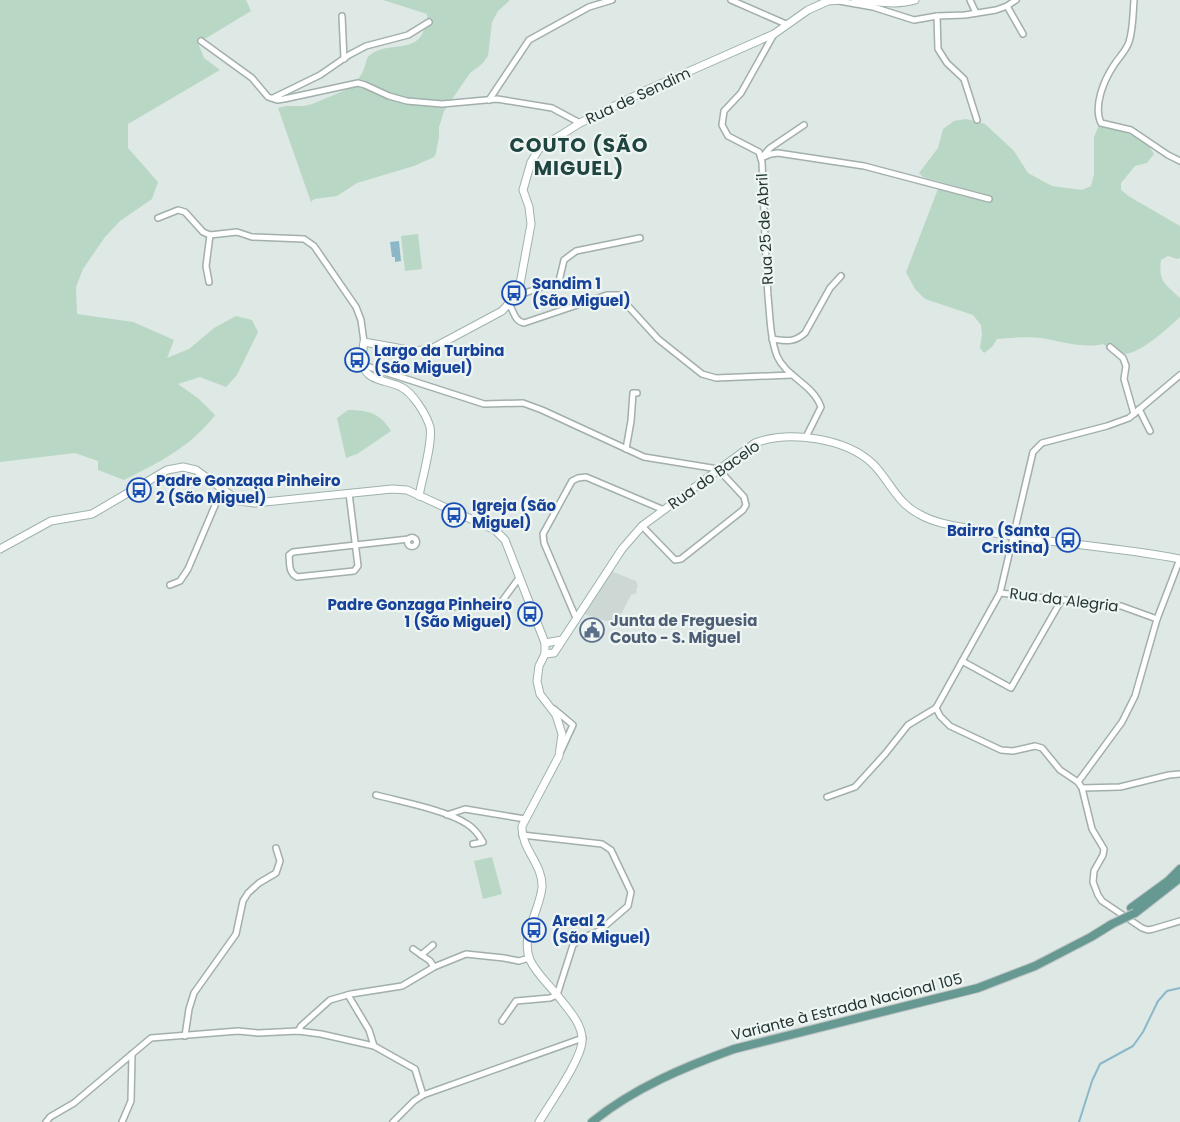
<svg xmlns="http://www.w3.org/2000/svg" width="1180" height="1122" viewBox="0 0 1180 1122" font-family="Poppins,sans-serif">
<rect width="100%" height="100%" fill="#dee8e5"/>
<polygon fill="#cdd8d4" points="611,571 636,581 638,586 636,589 637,593 631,595 616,624 584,614"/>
<g fill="#b9d7c5">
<path d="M0,0H246L251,11L198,43L204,58L220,70L128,124V148L158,182L152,199L120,221L105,237L83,269L76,287L77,314L133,322L174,340L167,358L189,349L214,328L236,316L252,320L258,332L237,375L226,387L200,377L178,384L199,399L215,415C192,446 158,463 124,480L98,470V461L75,453L0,462Z"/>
<path d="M383,0H510L498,11L492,22L488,56L482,64L470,73L444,111L439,127V136L436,153L434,157L414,166L357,183L337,196L314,199L311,202L278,108L286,106H304L312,104L346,90L352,83L356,82C359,78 362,74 364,69C366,64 366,58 370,55C387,41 416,54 424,30C426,24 428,20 427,14Z"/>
<path d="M966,119L985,124L1014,151L1028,173L1052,186L1082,190L1091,186L1094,174V137L1099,125C1119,131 1144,134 1154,154L1147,163L1135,166L1121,183V190L1130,197L1180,226V258L1177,259L1168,256L1161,260C1158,281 1165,284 1180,298V317C1168,328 1141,353 1125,354C1117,354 1109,348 1103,344C1083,349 1061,341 1041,338C1027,336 1011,338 997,339L992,347L984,353L980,348L982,334L981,325L973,315L925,299L915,289L906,272L938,189L992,202L991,196L923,177L919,173L938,148L943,129L954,121Z"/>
<polygon points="418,234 422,269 405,271 401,236"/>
<path d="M348,410C368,410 380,413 391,431L357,454L346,458L337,418Z"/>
<polygon points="492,857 502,894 483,899 474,861"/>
</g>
<polygon fill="#8bb7c8" points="399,241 401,261 395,262 395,257 392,257 390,242"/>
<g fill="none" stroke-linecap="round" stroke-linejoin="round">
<polyline stroke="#8bb7c8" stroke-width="2" points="1079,1122 1092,1081 1100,1064 1133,1046 1143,1032 1158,1001 1167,991 1180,988"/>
<g stroke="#a2afac" stroke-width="8">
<g id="street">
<polyline points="731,0 786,24"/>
<polyline points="970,0 976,13"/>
<path d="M1134,0C1133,13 1133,30 1129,42C1126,51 1119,57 1114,65C1104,80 1093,106 1101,123L1131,130L1168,155L1180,161"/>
<polyline points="839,1 873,7 914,20 937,16 965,15 996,10 1007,6 1016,0"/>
<polyline points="1007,6 1023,34"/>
<polyline points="342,16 344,59"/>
<polyline points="937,16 938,49 947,63 964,79 977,120"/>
<path d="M774,34L741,93L724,111L722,125L728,136L759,152L762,162C764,207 765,251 768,296C770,316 770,337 777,356C786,377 813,384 821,407L806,437"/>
<polyline points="201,41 252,78 268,97 277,100 284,99 358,83 365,85 389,96 407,101 442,104 497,99 552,108 580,123"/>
<polyline points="273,98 320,75 349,55 366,46 408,35 429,22"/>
<polyline points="489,100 529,40 589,7 612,0"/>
<polyline points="763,156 770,148 804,125"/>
<polyline points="761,158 771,154 778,153 864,166 989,199"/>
<polyline points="158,218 178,210 185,212 203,232 210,235 237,232 252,237 304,239 314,246 356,307 361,320 364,342"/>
<polyline points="209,282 206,266 210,235"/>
<polyline points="518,290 525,293 559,281 564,260 576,251 640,238"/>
<path d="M509,304C514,311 514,321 524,323L607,295H618L658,339L702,374L716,378L792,375"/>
<path d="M772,339C786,341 794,343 805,333L830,288L841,276"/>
<polyline points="1110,347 1123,358 1126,366 1124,379 1134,414"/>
<polyline points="363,365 484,404 523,403 542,410 644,457 718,469 744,497 746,505 743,510 681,559 675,560 642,526"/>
<polyline points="1139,409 1150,431"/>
<polyline points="626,449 631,421 633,393 637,393"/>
<path d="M349,493L358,566L354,571L297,577C288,572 290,564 289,555L293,552L409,539"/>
<circle cx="412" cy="542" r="4.5"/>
<polyline points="170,585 180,581 188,569 222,489"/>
<polyline points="1000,593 1121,606 1157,619"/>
<polyline points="438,607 493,606 500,604 519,578"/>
<polyline points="576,618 544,543 543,534 572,481 578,478 586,477 664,510"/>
<polyline points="962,661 1011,688 1062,599"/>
<polyline points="936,708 1000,593 1033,452 1042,443 1107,426 1129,418 1180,375"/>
<polyline points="936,708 940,716 950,726 1001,750 1013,751 1035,746 1042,748 1060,770 1078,782 1082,788 1092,829 1104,849 1103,855 1094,871 1093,882 1098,895 1102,901 1142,928 1148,930 1153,929 1180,921"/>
<polyline points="554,709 573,725 561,751"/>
<polyline points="1078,782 1122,722 1135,696 1157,619 1180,559"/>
<polyline points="1082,788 1120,787 1169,775 1180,774"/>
<path d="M376,795C402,802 446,810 467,824C474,828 479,835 483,842L473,844"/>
<polyline points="827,797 855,787 885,754 908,725 936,708"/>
<polyline points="447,815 465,809 525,819"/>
<polyline points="413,949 430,961 434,967"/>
<polyline points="421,955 433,945"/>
<polyline points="348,995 369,1030 374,1046"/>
<polyline points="502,1021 516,1001 550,998 557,995 573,945 580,939 599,931 628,906 631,892 611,850 602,844 522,835"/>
<polyline points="298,1031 301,1026 330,1000 351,994 402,986 434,967 466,954 504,958 519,961 529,958"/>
<polyline points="185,1036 189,1009 194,993 236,934 243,901 248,893 259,883 276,873 280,861 276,848"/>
<polyline points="46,1122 50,1117 74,1103 151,1038 238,1031 258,1033 298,1031 321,1034 374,1046 415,1069 423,1095"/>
<polyline points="122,1122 131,1101 132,1054"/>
<polyline points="393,1122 414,1101 423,1095 583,1038"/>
</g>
</g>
<g stroke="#9fb2ae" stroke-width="9">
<g id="secondary">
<path d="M855,0C875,1 896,6 915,0"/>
<path d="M419,496C422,479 433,442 430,427C426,414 413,393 401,387C389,380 367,382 363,365C361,358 363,349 364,342L414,351L431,349L502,311L512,300L520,284L531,224L529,207L523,190L531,162L539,149L580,123L649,89L774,34L808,10L828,1L842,0"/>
<path d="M0,549L51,521L92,514L167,470L183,467L196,470L239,501L255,503L392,489L407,490L495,530L505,540L545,643V654L539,666L537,681L540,694L556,715L562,734L559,756L522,826C521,849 543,864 542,887C540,911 520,935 530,960C536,973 549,985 558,996C567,1008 582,1023 582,1039C584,1056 549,1105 539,1122"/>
<polyline points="545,643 562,640"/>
<path d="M545,654L554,653L622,549L642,526L755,443C789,430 846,438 873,464C889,480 897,503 919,514C936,524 957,526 977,530C1044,543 1113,546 1180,559"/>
</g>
</g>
<g stroke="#bdc3c2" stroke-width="10">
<g id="primary">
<polyline points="1131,908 1168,881 1180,869"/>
<polyline points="1135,913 1180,878"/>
<path d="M592,1122C634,1088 684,1067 734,1049L978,988L1035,966L1091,937L1112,924"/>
</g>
</g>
<use href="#street" stroke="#fff" stroke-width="5"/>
<use href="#secondary" stroke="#fff" stroke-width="7"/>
<use href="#primary" stroke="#679993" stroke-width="8"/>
<g stroke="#bdc3c2" stroke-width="10" stroke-linecap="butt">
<polyline id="primary-bridge" points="1112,924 1135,913"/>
</g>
<use href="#primary-bridge" stroke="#679993" stroke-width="8"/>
</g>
<defs>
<g id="bus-ring" transform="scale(1.25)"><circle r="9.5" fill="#eef5f3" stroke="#1a4fb4" stroke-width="1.5"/><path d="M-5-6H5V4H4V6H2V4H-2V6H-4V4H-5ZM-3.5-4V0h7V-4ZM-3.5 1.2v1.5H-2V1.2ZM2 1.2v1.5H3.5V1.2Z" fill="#1a4fb4"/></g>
<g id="civic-ring" transform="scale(1.25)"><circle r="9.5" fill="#eef5f3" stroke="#5c6f8a" stroke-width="1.5"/><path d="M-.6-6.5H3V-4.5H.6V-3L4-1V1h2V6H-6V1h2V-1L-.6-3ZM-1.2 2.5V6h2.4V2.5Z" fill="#5c6f8a"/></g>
</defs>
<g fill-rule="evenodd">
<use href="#bus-ring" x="514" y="293"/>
<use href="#bus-ring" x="357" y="360"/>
<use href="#bus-ring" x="139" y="490"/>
<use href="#bus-ring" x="454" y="515"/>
<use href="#bus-ring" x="1068" y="540"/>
<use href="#bus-ring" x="530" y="614"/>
<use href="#civic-ring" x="592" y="630"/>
<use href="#bus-ring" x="534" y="930"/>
</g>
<g text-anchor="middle" stroke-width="4.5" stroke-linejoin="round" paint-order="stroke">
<g font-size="15" fill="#223633" stroke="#eef5f3">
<text transform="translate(638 96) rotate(-25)" y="5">Rua de Sendim</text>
<text transform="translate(765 229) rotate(-93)" y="5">Rua 25 de Abril</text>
<text transform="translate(714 475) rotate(-35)" y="5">Rua do Bacelo</text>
<text transform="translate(1064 600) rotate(7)" y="5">Rua da Alegria</text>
<text transform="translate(847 1007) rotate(-14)" y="5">Variante à Estrada Nacional 105</text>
</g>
<g font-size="15" font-weight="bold" fill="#164399" stroke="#eef5f3" text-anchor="start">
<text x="532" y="289">Sandim 1<tspan x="532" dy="17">(São Miguel)</tspan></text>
<text x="374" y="356">Largo da Turbina<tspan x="374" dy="17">(São Miguel)</tspan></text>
<text x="156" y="486">Padre Gonzaga Pinheiro<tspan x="156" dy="17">2 (São Miguel)</tspan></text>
<text x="472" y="511">Igreja (São<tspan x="472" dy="17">Miguel)</tspan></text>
<text x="1050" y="536" text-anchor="end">Bairro (Santa<tspan x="1050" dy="17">Cristina)</tspan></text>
<text x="512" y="610" text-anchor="end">Padre Gonzaga Pinheiro<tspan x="512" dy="17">1 (São Miguel)</tspan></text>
<text x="552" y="926">Areal 2<tspan x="552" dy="17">(São Miguel)</tspan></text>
</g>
<g font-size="15" font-weight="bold" fill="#4e5e75" stroke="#eef5f3" text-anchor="start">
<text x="610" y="626">Junta de Freguesia<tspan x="610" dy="17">Couto - S. Miguel</tspan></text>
</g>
<g font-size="20" font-weight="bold" letter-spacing="1" fill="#204541" stroke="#eef5f3">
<text x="579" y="152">COUTO (SÃO<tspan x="579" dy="23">MIGUEL)</tspan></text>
</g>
</g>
</svg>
